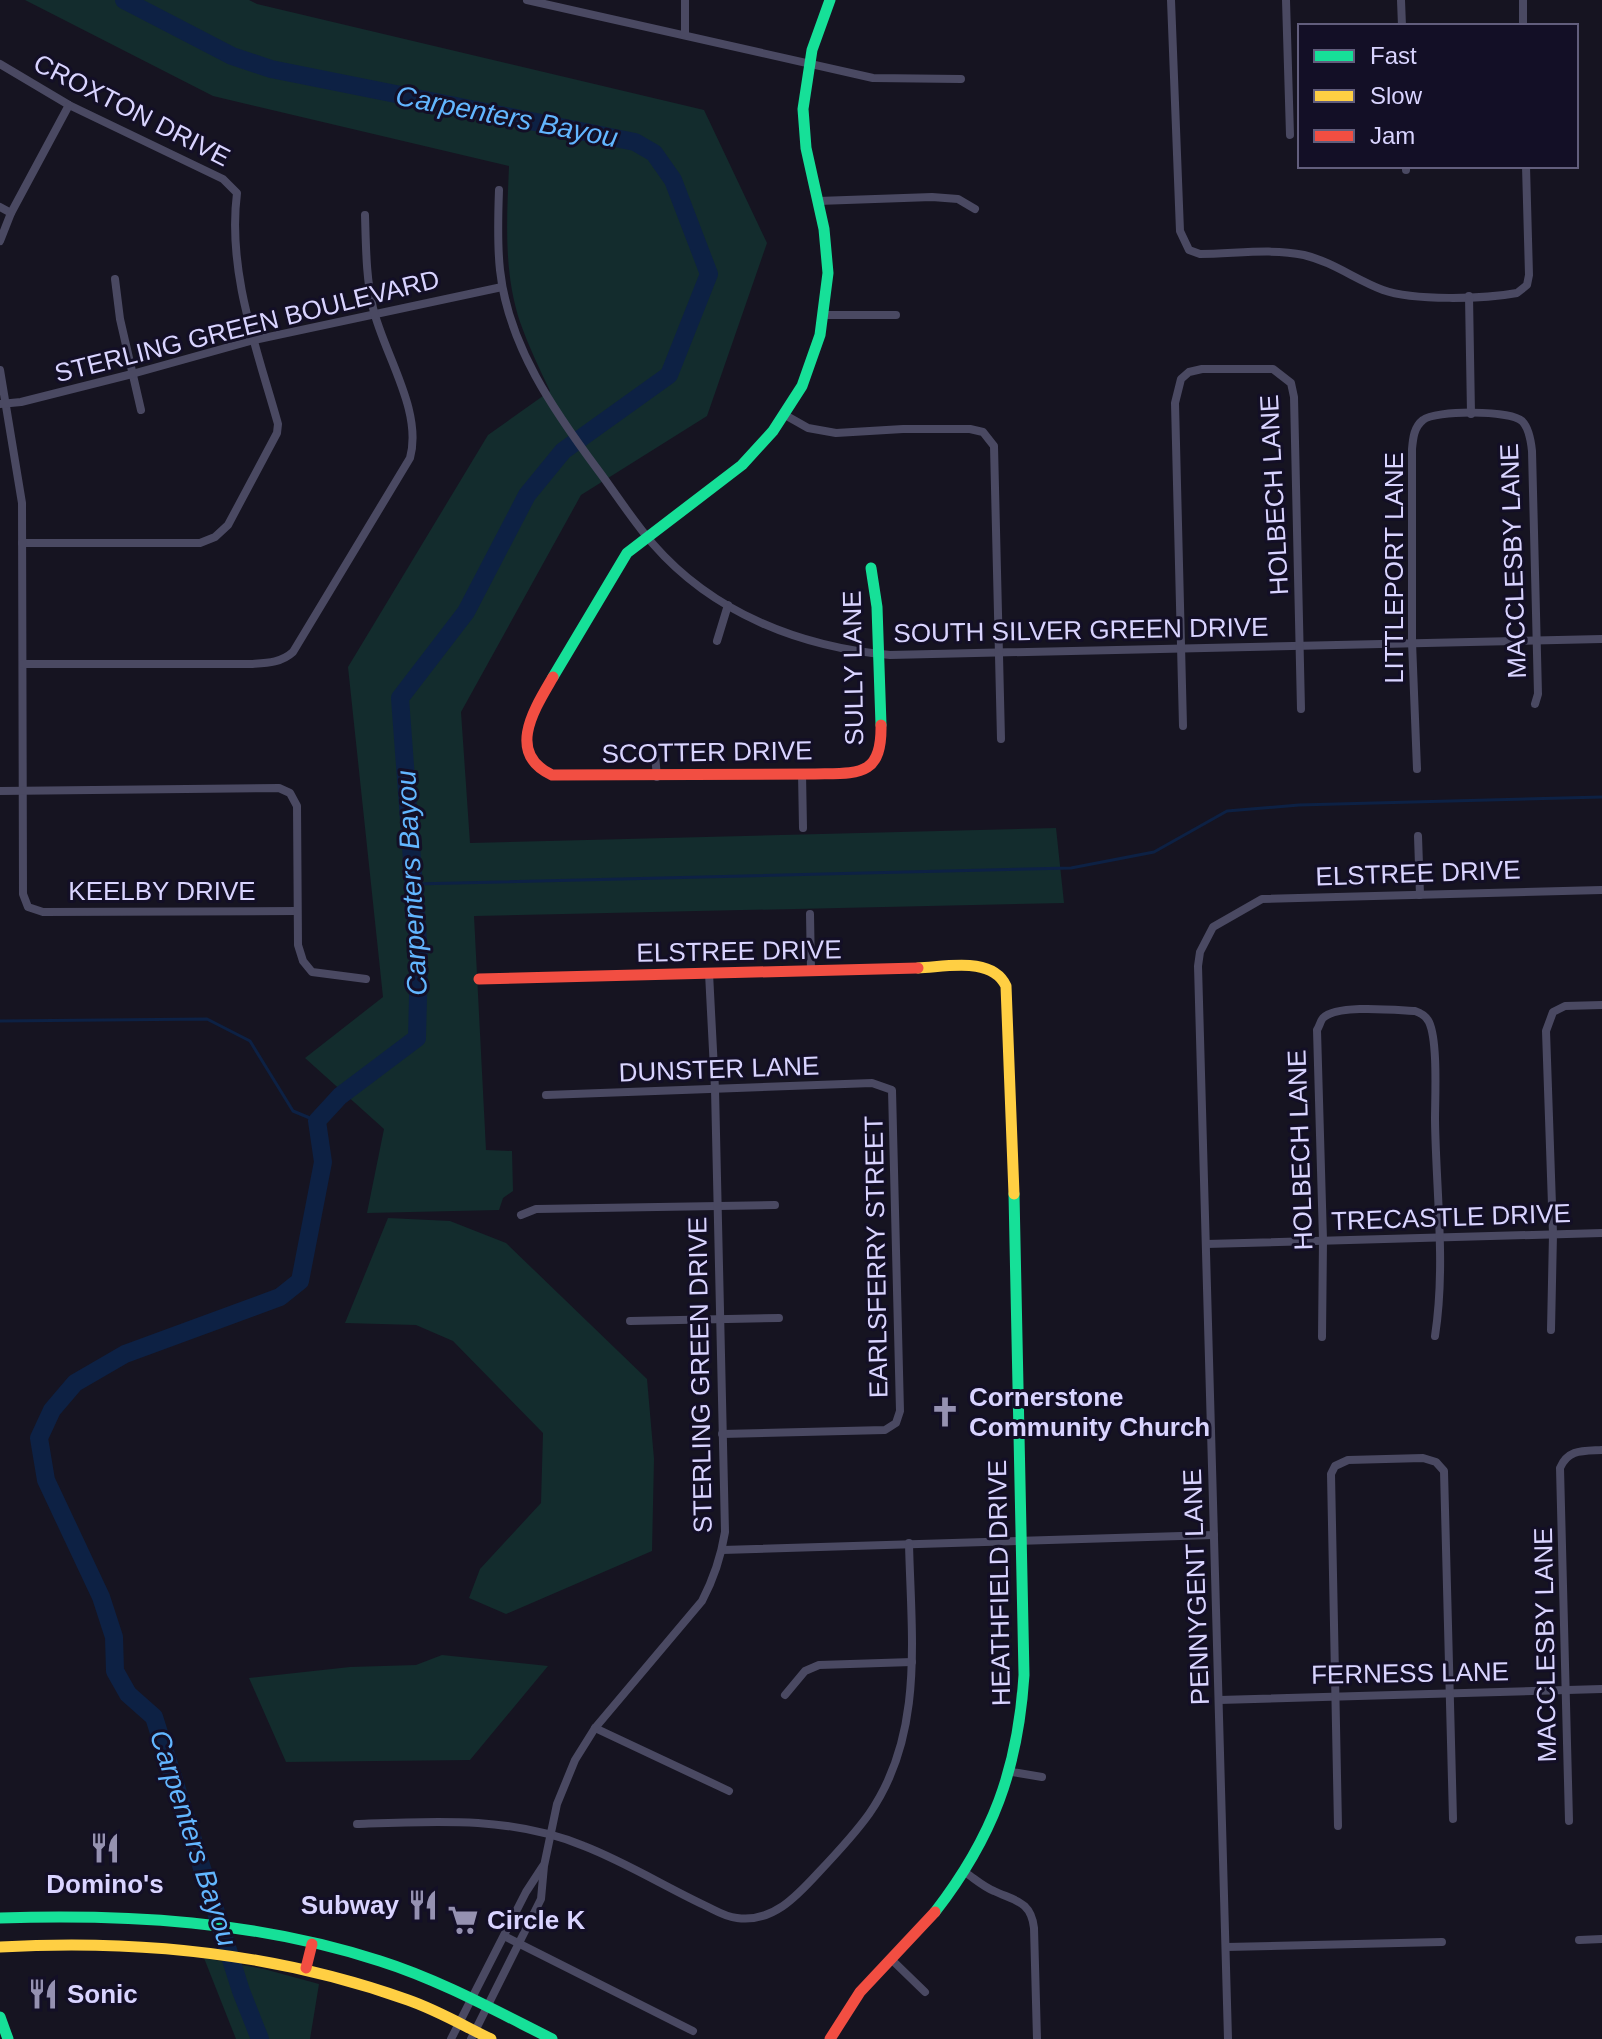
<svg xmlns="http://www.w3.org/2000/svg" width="1602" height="2039" viewBox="0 0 1602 2039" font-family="Helvetica,sans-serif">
<rect width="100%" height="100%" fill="#161421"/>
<g fill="#132c2d">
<path d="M25,0H249L257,4L704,110L767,243L707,416L581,495L461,712L470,843L1056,828L1064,903L474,916L486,1150L512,1151L513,1191L503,1198L499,1210L367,1213L384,1129L305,1058L383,997L348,667L488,435L550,391C539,368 528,345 520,322C503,271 507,218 509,166L213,96Z"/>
<polygon points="388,1218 450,1221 506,1243 647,1379 654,1459 652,1551 506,1614 469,1598 480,1569 541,1503 543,1433 453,1341 416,1325 345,1323"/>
<polygon points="442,1655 548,1666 470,1760 286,1762 249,1678 350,1667 416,1665"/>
<polygon points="204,1958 264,1969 319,1984 310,2039 236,2039"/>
</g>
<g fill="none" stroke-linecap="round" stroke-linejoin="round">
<g stroke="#0d2144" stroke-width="3">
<polyline points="414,884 1071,868 1154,852 1227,811 1299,805 1602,797"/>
<polyline points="0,1021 207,1019 250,1041 293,1111 317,1121"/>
</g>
<polyline stroke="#0d2144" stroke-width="18" points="124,0 232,56 271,69 635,142 654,153 673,180 709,274 669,375 563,451 527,495 466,612 400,698 419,955 417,1038 340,1096 317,1121 323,1162 300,1281 280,1297 125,1354 75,1383 52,1410 39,1438 46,1480 101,1597 114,1637 115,1671 128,1694 154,1717 241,1991 260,2039"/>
<g stroke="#4a4962" stroke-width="8">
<polyline points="527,0 873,78 961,79"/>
<path d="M1171,0L1180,231L1189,250L1200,254C1234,254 1271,248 1304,255C1333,262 1356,280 1383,290C1413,301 1485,299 1517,293L1527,285L1529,275L1526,166"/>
<polyline points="1286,0 1290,135"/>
<polyline points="1401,0 1402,26"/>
<polyline points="1523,0 1523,26"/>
<polyline points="685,35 685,0"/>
<path d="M0,64L69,105L223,179L237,193C227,272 257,349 278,424L277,433L228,525L215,537L200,543H22"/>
<polyline points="1406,166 1406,170"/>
<path d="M499,190C498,217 497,243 500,270C508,345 554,411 598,470C616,494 633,521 653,544C713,613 800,647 890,655L1602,639"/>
<polyline points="818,201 932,197 958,199 975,209"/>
<polyline points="0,207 11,213"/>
<polyline points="0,241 11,213 69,105"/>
<polyline points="115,279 120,319 141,410"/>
<polyline points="1469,296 1471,414"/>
<polyline points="824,315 896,315"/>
<polyline points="0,370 22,503 23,894 28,907 43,912 297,911"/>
<polyline points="0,404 21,402 132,374 254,340 502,287"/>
<polyline points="785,415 808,428 836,433 903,429 970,429 983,432 994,446 1001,739"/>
<polyline points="717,641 728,605"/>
<path d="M23,664H251C266,663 281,663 293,652L410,458C423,411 384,354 373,308C366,278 366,247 365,215"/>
<polyline points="1183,726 1175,403 1181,379 1189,372 1202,369 1273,369 1291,383 1294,397 1301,709"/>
<polyline points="655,755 657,777"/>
<path d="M1417,769L1412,642V449C1413,438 1414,427 1423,420C1435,410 1510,410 1522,421C1529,428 1531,441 1532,451L1538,694L1535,704"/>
<polyline points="802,773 803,828"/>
<polyline points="0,791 279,788 290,793 297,806 298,945 303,961 312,972 366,979"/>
<polyline points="1418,836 1420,895"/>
<polyline points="810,914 811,971"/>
<polyline points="546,1095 872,1083 892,1090 900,1411 896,1423 885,1430 722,1434"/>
<polyline points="521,1215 536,1209 775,1205"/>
<polyline points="1206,1244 1602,1233"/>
<polyline points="630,1321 779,1318"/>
<polyline points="1551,1330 1553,1234 1546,1031 1553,1012 1565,1006 1602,1005"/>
<path d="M1322,1337L1323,1240L1317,1030C1319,1027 1321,1020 1323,1018C1337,1004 1395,1010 1415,1011C1421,1013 1426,1016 1429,1022C1438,1041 1435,1097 1435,1120C1436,1192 1446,1265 1435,1336"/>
<polyline points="722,1550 1214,1535"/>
<polyline points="785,1695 805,1671 819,1665 912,1662"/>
<polyline points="1219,1700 1602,1689"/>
<polyline points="595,1728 729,1791"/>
<polyline points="1012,1772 1042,1777"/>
<path d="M1569,1821L1560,1468C1568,1449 1583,1451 1602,1450"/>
<path d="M357,1824C433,1821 512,1816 584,1846C625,1862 664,1886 704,1905C715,1910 725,1917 737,1918C772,1923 796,1897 818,1873C836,1854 854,1835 869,1814C925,1734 911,1635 909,1543"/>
<polyline points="1338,1826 1331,1474 1335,1466 1348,1460 1423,1458 1436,1462 1444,1471 1453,1819"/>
<path d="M966,1873C975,1879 984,1887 994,1891C1015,1901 1031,1901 1034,1928L1037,2039"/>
<polyline points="504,1936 693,2031"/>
<polyline points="1579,1940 1602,1939"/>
<polyline points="1226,1947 1442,1942"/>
<polyline points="892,1960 925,1992"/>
<polyline points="451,2039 526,1892 543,1866"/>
<path d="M471,2039L541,1899L544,1866L557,1804L575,1760L595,1728L702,1601C714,1578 721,1557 725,1532L715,1089L709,973"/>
<polyline points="1228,2039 1198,966 1200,952 1213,927 1262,899 1602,890"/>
</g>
<g stroke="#16e098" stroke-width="11">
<polyline points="871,568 877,607 881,725"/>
<polyline points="553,677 627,553 742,465 773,431 802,386 820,335 828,273 824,229 806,148 803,109 812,50 830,0"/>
<path d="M935,1912C993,1837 1018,1769 1024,1675L1014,1194"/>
<path d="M0,1918C128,1914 257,1921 380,1961C440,1980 496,2011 552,2039"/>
<polyline points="0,2017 8,2039"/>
</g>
<g stroke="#ffcf43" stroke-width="11">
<path d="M918,968C946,967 992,956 1006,986L1014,1194"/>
<path d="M0,1947C140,1939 276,1953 408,2000C437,2010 464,2026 491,2039"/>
</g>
<g stroke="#f24e42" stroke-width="11">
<path d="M553,677C535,708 505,753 552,775L815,774C859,773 882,777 881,725"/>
<polyline points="479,979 918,968"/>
<polyline points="306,1968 312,1944"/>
<polyline points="830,2039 860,1992 935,1912"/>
</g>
</g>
<defs>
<g id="church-bare" transform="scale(2.4)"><path d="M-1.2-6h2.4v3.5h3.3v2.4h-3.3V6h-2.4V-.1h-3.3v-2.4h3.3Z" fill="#9591b1" stroke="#130f26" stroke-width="2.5" paint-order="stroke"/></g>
<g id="restaurant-bare" transform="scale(2.4)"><path d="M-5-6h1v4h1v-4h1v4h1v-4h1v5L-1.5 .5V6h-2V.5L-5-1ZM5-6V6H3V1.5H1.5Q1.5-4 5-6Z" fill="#9591b1" stroke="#130f26" stroke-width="2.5" paint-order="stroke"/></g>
<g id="supermarket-bare" transform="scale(2.4)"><path d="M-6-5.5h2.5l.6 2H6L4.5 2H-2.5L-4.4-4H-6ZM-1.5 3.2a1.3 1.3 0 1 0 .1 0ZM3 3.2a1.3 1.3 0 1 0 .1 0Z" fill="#9591b1" stroke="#130f26" stroke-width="2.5" paint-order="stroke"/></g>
</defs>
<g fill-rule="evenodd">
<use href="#church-bare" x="945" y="1412"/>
<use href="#restaurant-bare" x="105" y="1848"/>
<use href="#restaurant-bare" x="423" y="1905"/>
<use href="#supermarket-bare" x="463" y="1920"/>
<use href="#restaurant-bare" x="43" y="1994"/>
</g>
<g text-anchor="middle" stroke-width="6" stroke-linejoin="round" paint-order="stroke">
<g font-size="26" fill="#d9d4ff" stroke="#130f26">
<text transform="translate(132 110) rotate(27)" y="9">CROXTON DRIVE</text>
<text transform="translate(247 326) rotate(-14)" y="9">STERLING GREEN BOULEVARD</text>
<text transform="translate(1274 495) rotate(-93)" y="9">HOLBECH LANE</text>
<text transform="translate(1513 561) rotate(-92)" y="9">MACCLESBY LANE</text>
<text transform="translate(1394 568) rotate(-90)" y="9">LITTLEPORT LANE</text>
<text transform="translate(1081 630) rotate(-1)" y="9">SOUTH SILVER GREEN DRIVE</text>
<text transform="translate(853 668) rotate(-91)" y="9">SULLY LANE</text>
<text transform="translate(707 752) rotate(-1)" y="9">SCOTTER DRIVE</text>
<text transform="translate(1418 873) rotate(-2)" y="9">ELSTREE DRIVE</text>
<text x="162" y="900">KEELBY DRIVE</text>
<text transform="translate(739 951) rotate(-1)" y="9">ELSTREE DRIVE</text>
<text transform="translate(719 1069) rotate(-2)" y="9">DUNSTER LANE</text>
<text transform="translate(1300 1150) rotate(-92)" y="9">HOLBECH LANE</text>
<text transform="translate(1451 1217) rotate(-2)" y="9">TRECASTLE DRIVE</text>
<text transform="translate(876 1257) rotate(-91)" y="9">EARLSFERRY STREET</text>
<text transform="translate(700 1375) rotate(-91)" y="9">STERLING GREEN DRIVE</text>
<text transform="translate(999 1583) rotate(-91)" y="9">HEATHFIELD DRIVE</text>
<text transform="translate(1196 1587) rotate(-92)" y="9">PENNYGENT LANE</text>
<text transform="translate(1545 1645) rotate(-91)" y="9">MACCLESBY LANE</text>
<text transform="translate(1410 1673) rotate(-1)" y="9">FERNESS LANE</text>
</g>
<g font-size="26" font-weight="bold" fill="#d9d4ff" stroke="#130f26" text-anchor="start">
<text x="969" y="1406">Cornerstone<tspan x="969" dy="30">Community Church</tspan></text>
<text x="105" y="1893" text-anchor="middle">Domino's</text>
<text x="399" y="1914" text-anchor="end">Subway</text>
<text x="487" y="1929">Circle K</text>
<text x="67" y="2003">Sonic</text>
</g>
<g font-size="28" font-style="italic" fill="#62b6ff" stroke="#130f26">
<text transform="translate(507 116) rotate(11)" y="10">Carpenters Bayou</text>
<text transform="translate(411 883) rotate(-93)" y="10">Carpenters Bayou</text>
<text transform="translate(194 1838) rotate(72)" y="10">Carpenters Bayou</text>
</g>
</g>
<rect x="1298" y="24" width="280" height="144" fill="#130f26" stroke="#625e7d" stroke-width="2"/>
<rect x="1314" y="50" width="40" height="12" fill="#16e098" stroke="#625e7d" stroke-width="2"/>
<text x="1370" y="64" font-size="24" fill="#d9d4ff">Fast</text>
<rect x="1314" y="90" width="40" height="12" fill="#ffcf43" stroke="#625e7d" stroke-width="2"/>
<text x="1370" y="104" font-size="24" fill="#d9d4ff">Slow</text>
<rect x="1314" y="130" width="40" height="12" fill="#f24e42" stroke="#625e7d" stroke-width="2"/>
<text x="1370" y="144" font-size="24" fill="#d9d4ff">Jam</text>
</svg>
